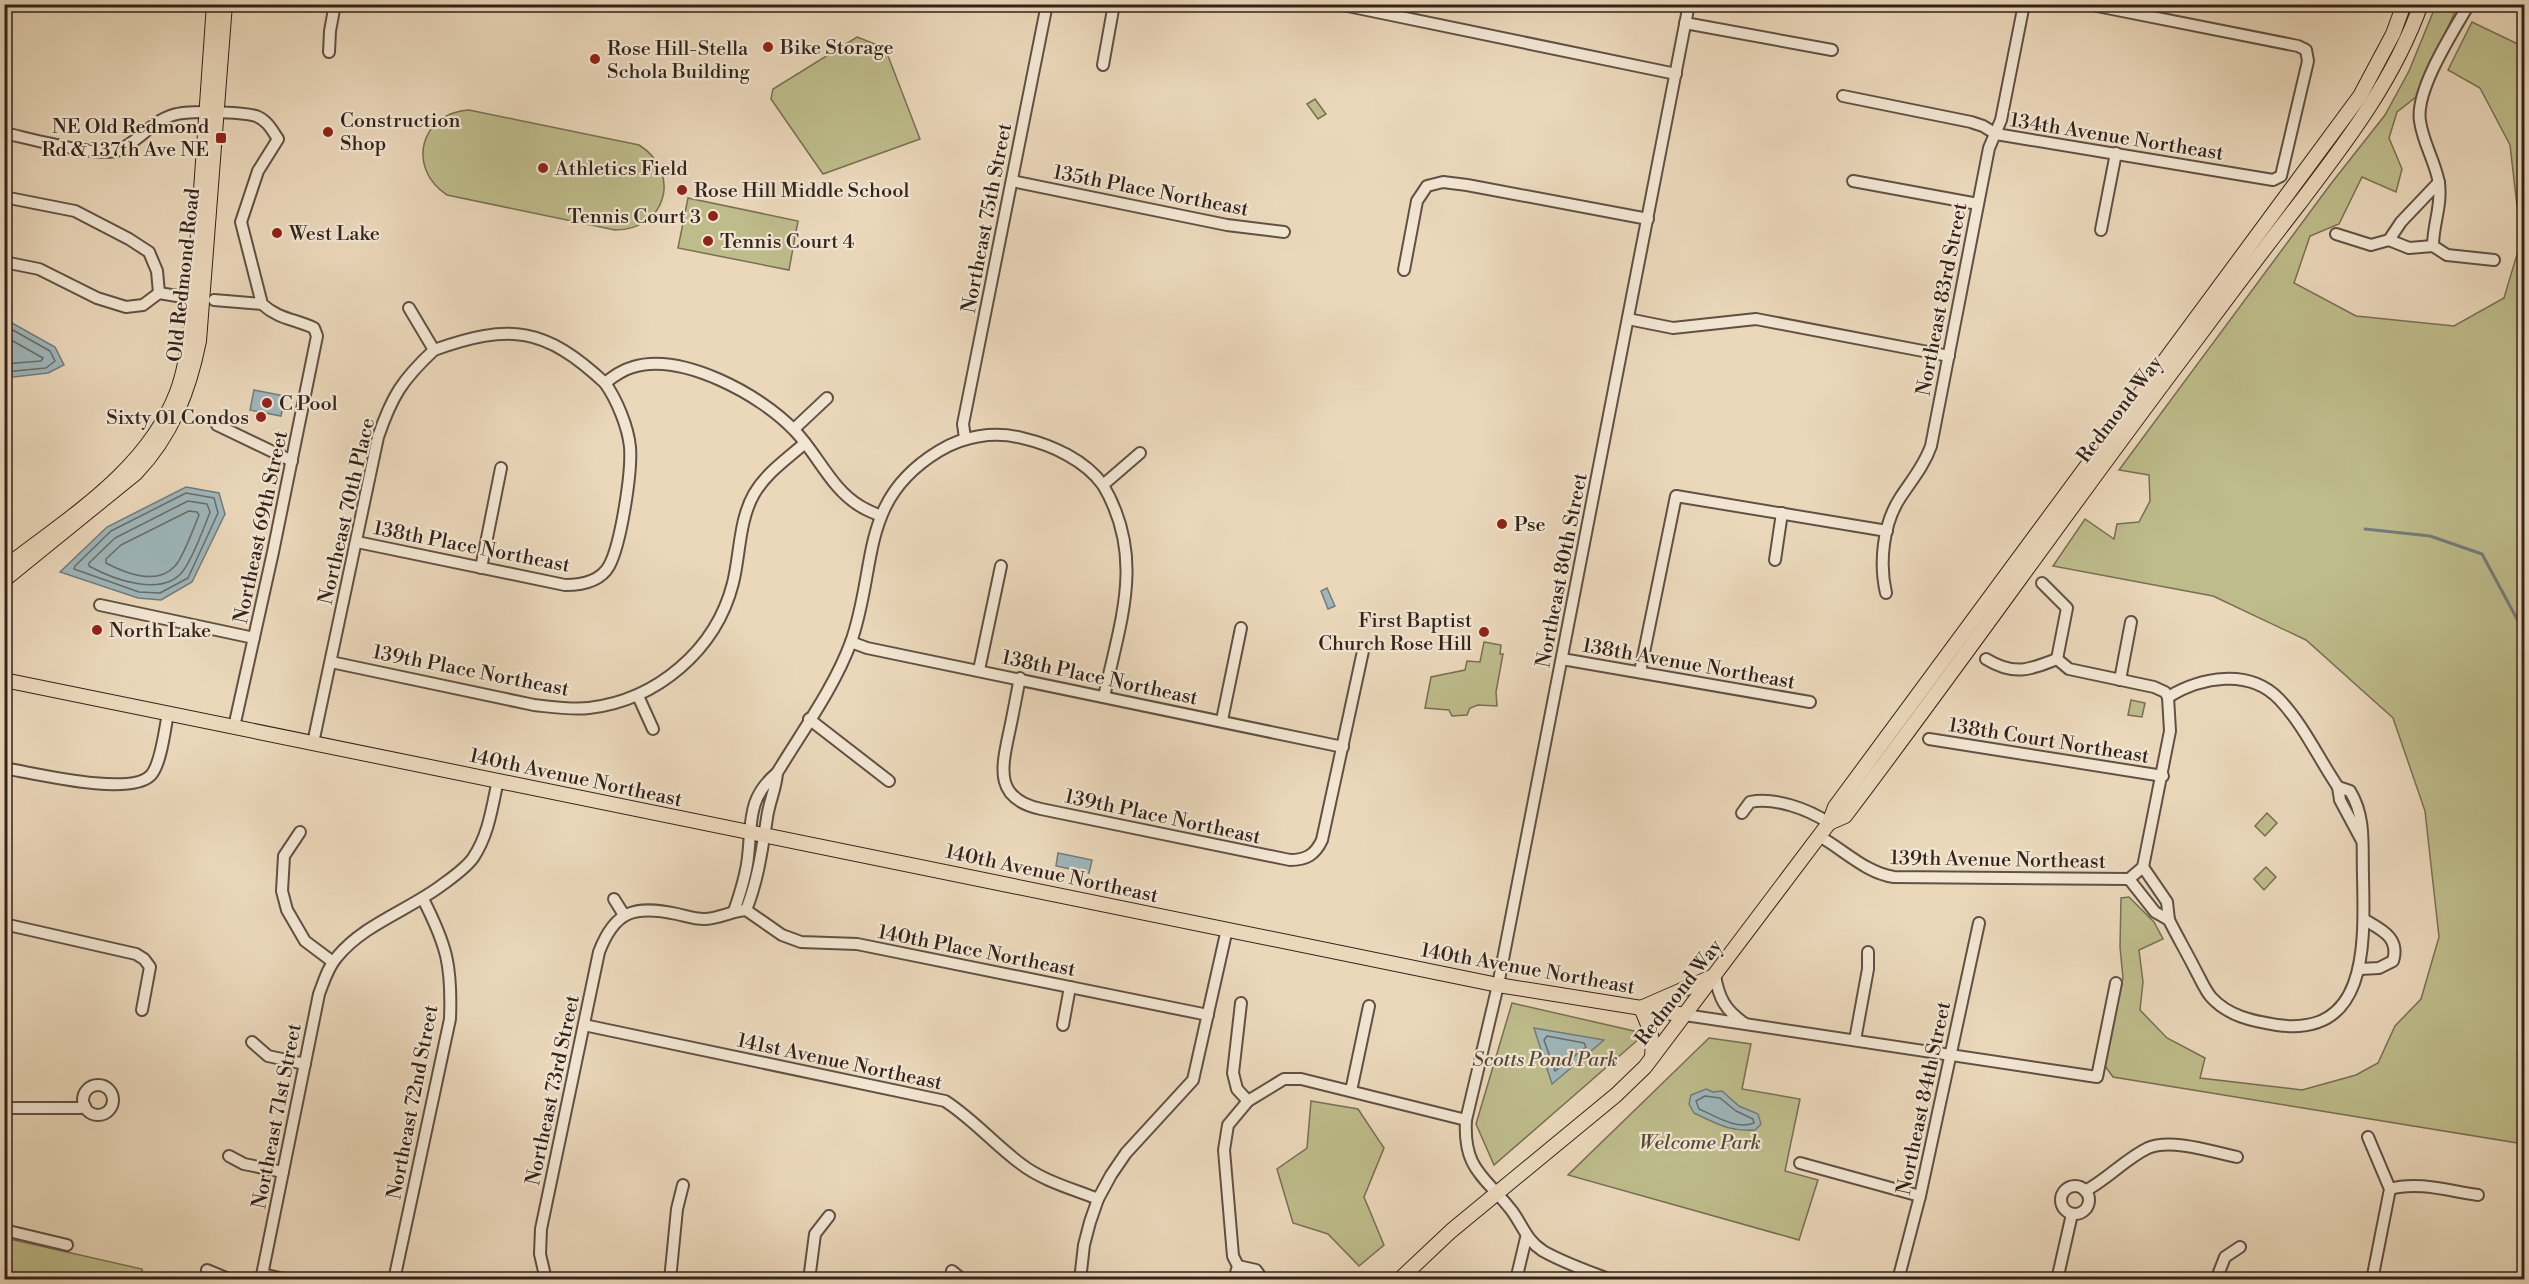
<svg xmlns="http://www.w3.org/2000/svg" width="2529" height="1284" viewBox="0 0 2529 1284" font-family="'Libre Bodoni',serif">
<rect width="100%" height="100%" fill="#ebd8bb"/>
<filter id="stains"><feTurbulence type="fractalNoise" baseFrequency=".00333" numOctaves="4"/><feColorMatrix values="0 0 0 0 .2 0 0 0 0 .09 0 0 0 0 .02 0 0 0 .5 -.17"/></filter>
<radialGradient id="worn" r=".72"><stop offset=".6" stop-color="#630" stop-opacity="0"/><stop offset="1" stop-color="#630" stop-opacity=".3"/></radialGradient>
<g fill="#bebc8b" stroke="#786f53" stroke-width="1.5">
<polygon points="2436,5 2458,5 2416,97 2397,112 2389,138 2402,169 2396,192 2362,177 2339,224 2310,236 2294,283 2356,316 2454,326 2504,298 2521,241 2510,145 2480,88 2448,70 2472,22 2524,47 2524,1144 2113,1077 2103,1063 2123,978 2120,947 2121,898 2129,897 2154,922 2163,939 2139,950 2143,982 2140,1010 2167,1038 2205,1058 2200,1078 2302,1090 2356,1075 2378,1063 2395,1026 2421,999 2439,937 2425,811 2393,718 2306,640 2213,596 2053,566 2085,519 2114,539 2117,524 2139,522 2150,501 2149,475 2119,470 2330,185 2385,115 2409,71"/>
<polygon points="857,37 885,48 920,139 823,174 771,99 773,89"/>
<polygon points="1315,99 1326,114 1318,119 1307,104"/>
<path d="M469,110L639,145C682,172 667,230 615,230L447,195C406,168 420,113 469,110Z"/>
<polygon points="688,198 798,221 789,270 678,248"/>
<polygon points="1484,642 1501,645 1500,654 1503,654 1496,692 1497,706 1478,705 1470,708 1467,715 1452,716 1449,710 1425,708 1431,677 1465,670 1467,661 1480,662"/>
<polygon points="2131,700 2145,703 2142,717 2128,715"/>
<polygon points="2267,813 2277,823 2265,836 2255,826"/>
<polygon points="2266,867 2276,877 2264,890 2254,879"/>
<polygon points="1512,1003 1634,1031 1640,1038 1494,1165 1476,1124"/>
<polygon points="1709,1038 1751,1044 1742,1089 1800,1099 1785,1171 1818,1180 1799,1240 1568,1175"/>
<polygon points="1311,1101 1358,1109 1384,1148 1364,1197 1384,1245 1359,1266 1328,1234 1293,1223 1277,1169 1307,1148"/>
<polygon points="5,1238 142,1269 143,1279 5,1279"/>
</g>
<g fill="#9eb7bb" stroke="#737b7b" stroke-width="1.5">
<polygon points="5,322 12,323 55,347 64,365 48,373 5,378"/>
<polygon points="254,390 285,396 281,416 250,410"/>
<polygon points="186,487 219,493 225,514 192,582 161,600 138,598 60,572 107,527"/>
<polygon points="1327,588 1335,606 1328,609 1321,591"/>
<polygon points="1058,853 1092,860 1089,873 1056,866"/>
<polygon points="1534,1028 1604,1040 1552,1084"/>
<path d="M1706,1089L1713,1092L1722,1091L1739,1106L1758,1114L1761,1124L1755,1130C1729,1132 1716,1123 1694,1113L1689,1104L1691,1095Z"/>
</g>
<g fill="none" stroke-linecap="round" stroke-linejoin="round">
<g stroke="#686c6b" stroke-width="1.5">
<polyline points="4,328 11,329 50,351 55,361 46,368 4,372"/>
<polyline points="4,336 43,358 41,361 4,364"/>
<polygon points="186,493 214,498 218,513 188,578 160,593 139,592 74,569 75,566 111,531"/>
<path d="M188,501L207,504L210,512C204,528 192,559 183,571C163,598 112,579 89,566V563L115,538Z"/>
<path d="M189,511L197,512L199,515C194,527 183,558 175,566C157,586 125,573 106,563V559L121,545Z"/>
<polygon points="1547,1036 1584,1043 1586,1047 1555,1071 1544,1040"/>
<path d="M1705,1096L1720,1098L1736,1111L1753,1119L1754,1123C1735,1130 1716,1116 1699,1109L1696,1101Z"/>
</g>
<polyline stroke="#737b7b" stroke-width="3" points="2365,529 2430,536 2482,554 2524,632"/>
<g stroke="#615043" stroke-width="14">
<g id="minor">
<polyline points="1338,4 1676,74"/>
<polyline points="1685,23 1832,50"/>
<polyline points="329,52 330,31 335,4"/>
<polyline points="1103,65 1114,4"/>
<polyline points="1843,96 1971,122 1983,126 1996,134 2273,180 2281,176 2308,61 2306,50 2298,46 2087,4"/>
<path d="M4,133C28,138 99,158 119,150C138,142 152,121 173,115C188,110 241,112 256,116C267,120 272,130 278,139L258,171L241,222L262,304C278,319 295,319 314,328L317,336L273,552L234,727"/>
<polyline points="1012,181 1227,225 1284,232"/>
<polyline points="1853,181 1978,204"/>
<polyline points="4,197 75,211 129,239 149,252 157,271 159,293"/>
<polyline points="2101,230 2116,153"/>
<polyline points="2336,234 2371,245 2389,240 2409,248 2433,246 2447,255 2494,260"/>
<polyline points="2389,240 2401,222 2439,182"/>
<path d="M2433,246C2433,224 2442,206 2439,183C2435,161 2423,143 2420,121C2415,90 2453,32 2469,4"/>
<polyline points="4,262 39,269 97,298 126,307 143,305 159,293 183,297"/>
<polyline points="1404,270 1417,201 1427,186 1443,182 1467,185 1648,219"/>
<polyline points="214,300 262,304"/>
<polyline points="1628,319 1673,328 1756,319 1949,356"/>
<path d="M434,350C510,323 545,327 605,383C614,376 622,370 633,367C682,352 761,395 794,430C817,453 831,489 860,506C866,510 874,513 881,516"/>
<polyline points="217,425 292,461"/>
<polyline points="794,429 827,398"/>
<polyline points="965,438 963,424 1047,4"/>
<path d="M357,542L565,585C582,585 600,582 609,566C621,544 632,472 630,447C628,427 617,400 605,383"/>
<polyline points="1775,560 1782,513"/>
<polyline points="481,568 501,468"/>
<polyline points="2042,583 2067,608 2057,659"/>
<path d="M1886,593C1879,563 1883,524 1900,498C1911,481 1924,466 1931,446L1989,148L2001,120L2024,4"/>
<polyline points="100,605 254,638"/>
<polyline points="851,642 867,648 1343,747"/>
<polyline points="1562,659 1810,702"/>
<path d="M1986,659C2014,676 2029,670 2057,659L2069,669L2154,687L2165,692L2168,697"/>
<path d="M331,662L534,705C553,707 571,710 589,708C657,700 716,650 733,583C740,555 739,520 754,494C766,473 787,459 805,443"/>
<polyline points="979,670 1001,566"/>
<polyline points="1640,672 1676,496 1887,531"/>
<path d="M1020,678C1016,697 1013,715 1009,733C1001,770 995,799 1041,809L1290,860C1306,860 1315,855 1322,840L1363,651"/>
<polyline points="2120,680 2131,622"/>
<polyline points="638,696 653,729"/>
<path d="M1104,697C1120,621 1146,558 1103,485L1140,453"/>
<path d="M2168,697C2201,677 2249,668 2279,699C2303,724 2319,759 2338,787"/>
<polyline points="809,719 889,781"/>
<polyline points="1222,720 1241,628"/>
<polyline points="1929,739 2163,776"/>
<path d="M313,743L378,437C392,396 402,380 434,350L409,308"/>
<path d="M9,769C38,774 129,796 150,776C161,766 165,728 168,713"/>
<path d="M777,773C803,730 834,688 851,642C878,565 858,500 939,451C963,436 994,431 1022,438C1052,445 1085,460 1103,485"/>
<path d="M1742,813L1750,802C1775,797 1808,809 1829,823"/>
<polyline points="300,832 284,856 282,891 287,910 305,941 333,962"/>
<path d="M1819,836C1844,850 1866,873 1894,877L2129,879"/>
<polyline points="2129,879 2143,867 2144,862 2170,731 2168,697"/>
<polyline points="2129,879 2155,912 2169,920 2167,902 2143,867"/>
<polyline points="614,899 624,915"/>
<polyline points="746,910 782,935 801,942 857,944 1208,1015"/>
<path d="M734,911C740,894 746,876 748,857C752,822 747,798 777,773C776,789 769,802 767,818C762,850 758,880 746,910"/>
<path d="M2169,920C2178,938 2188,955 2197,973C2201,980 2205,990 2211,997C2228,1016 2252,1021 2277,1025C2371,1038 2364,938 2363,875C2362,846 2366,817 2350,791L2338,787L2340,800L2362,841"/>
<polyline points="4,924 136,954 144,959 150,967 142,1010"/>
<path d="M2360,969L2379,968L2393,961C2400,938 2382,930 2365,920"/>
<path d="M1715,976C1719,998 1725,1010 1744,1023"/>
<polyline points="1241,1003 1233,1073 1237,1089 1248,1101"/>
<polyline points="1685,1015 2097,1077 2116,983"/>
<path d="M584,1025L945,1101C973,1119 994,1144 1021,1164C1043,1181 1073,1189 1098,1199"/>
<polyline points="1063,1025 1070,987"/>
<polyline points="1855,1040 1868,969 1868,952"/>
<polyline points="252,1042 268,1056 305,1064"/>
<circle cx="98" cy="1100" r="15"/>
<polyline points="1351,1091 1369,1006"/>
<polyline points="4,1108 80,1108 85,1106"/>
<polyline points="2368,1137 2390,1189 2372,1280"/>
<polyline points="229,1156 244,1164 283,1172"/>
<polyline points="1800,1163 1920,1196"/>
<circle cx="2075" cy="1200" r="14"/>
<path d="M2390,1189C2418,1181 2449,1191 2478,1195"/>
<path d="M2085,1191C2108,1179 2125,1159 2148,1148C2171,1138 2213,1152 2237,1157"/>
<polyline points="4,1230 67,1245"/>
<polyline points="1238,1266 1256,1270 1263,1280"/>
<polyline points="207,1270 231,1280"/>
<polyline points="952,1271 963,1280"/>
<polyline points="262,1274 288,1280"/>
<path d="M261,1280L319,994C324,981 328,967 337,957C364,924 409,910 442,885C453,877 466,868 473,858C489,834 492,807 498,780"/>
<path d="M394,1280L450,1019C452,966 447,946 423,899"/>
<path d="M546,1280L540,1254L541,1229L599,952C615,910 635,905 677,914C686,916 695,919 704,919C719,919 731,911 746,910"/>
<polyline points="670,1280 677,1209 683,1185"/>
<polyline points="809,1280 815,1234 829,1216"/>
<polyline points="1080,1280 1084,1245 1090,1222 1098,1199 1111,1175 1126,1153 1193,1080 1227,929"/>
<polyline points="1234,1280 1238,1266 1233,1256 1224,1150 1228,1125 1248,1101 1284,1079 1301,1079 1466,1120"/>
<polyline points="1516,1280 1526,1238"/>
<path d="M1611,1280C1588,1271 1564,1263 1543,1251C1526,1240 1523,1226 1512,1211C1485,1176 1463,1170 1466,1120L1498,985L1689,4"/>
<polyline points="1898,1280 1920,1196 1979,923"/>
<polyline points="2057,1280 2072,1214"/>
<polyline points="2216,1280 2225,1257 2240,1247"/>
</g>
</g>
<g stroke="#33221b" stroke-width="16">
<g id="major">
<path d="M4,568C68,518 147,471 177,392C186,368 188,344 192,319L214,4"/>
<path d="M4,580L136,473C172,435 189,391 199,341L225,4"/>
<polyline points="4,680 1498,985 1685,1015"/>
<path d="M1829,823L1845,816C1964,659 2077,497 2196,340C2230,294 2264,249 2299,204C2347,141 2394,80 2421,4"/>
<polyline points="1643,1007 1714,976"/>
<path d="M1641,1008C1649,1026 1654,1037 1652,1057"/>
<polyline points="1399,1280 1451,1231 1616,1095 1645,1067 1829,823 1835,807 2360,96 2393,34 2404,4"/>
</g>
</g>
<use href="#minor" stroke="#f2e6d3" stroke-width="10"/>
<use href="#major" stroke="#ebd8bb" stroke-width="14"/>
</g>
<g fill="#8f2418" stroke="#f2e6d3" stroke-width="2">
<circle cx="768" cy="47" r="6"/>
<circle cx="595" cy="59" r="6"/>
<circle cx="328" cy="132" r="6"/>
<rect x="215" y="132" width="12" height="12" rx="3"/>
<circle cx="543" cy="168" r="6"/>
<circle cx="682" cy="190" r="6"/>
<circle cx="713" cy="216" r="6"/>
<circle cx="277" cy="233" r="6"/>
<circle cx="708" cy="241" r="6"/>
<circle cx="267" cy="403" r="6"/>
<circle cx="261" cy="417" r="6"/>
<circle cx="1502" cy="524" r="6"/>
<circle cx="97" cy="630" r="6"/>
<circle cx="1484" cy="632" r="6"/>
</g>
<g text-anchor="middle" stroke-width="4.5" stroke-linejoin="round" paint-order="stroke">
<g font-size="20" fill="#33221b" stroke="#f2e6d3" text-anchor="start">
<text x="780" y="54">Bike Storage</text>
<text x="607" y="55">Rose Hill-Stella<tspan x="607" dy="23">Schola Building</tspan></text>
<text x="340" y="127">Construction<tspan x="340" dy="23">Shop</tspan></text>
<text x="209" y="133" text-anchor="end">NE Old Redmond<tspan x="209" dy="23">Rd &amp; 137th Ave NE</tspan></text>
<text x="555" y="175">Athletics Field</text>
<text x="694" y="197">Rose Hill Middle School</text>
<text x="701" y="223" text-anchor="end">Tennis Court 3</text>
<text x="289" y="240">West Lake</text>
<text x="720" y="248">Tennis Court 4</text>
<text x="279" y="410">C Pool</text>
<text x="249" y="424" text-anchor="end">Sixty 01 Condos</text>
<text x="1514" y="531">Pse</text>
<text x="1472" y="627" text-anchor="end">First Baptist<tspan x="1472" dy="23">Church Rose Hill</tspan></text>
<text x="109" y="637">North Lake</text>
</g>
<g font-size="20" fill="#33221b" stroke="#f2e6d3">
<text transform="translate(2117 136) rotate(9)" y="7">134th Avenue Northeast</text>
<text transform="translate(1151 190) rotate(11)" y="7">135th Place Northeast</text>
<text transform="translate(986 218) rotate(-79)" y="7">Northeast 75th Street</text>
<text transform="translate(183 275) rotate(-84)" y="7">Old Redmond Road</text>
<text transform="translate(1941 299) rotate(-79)" y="7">Northeast 83rd Street</text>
<text transform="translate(2119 409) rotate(-53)" y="7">Redmond Way</text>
<text transform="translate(346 511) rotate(-77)" y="7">Northeast 70th Place</text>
<text transform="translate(260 527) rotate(-78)" y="7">Northeast 69th Street</text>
<text transform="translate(472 546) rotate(11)" y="7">138th Place Northeast</text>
<text transform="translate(1561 570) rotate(-79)" y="7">Northeast 80th Street</text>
<text transform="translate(1689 663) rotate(10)" y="7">138th Avenue Northeast</text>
<text transform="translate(471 670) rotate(11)" y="7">139th Place Northeast</text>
<text transform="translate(1100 677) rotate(12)" y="7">138th Place Northeast</text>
<text transform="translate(2049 740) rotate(9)" y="7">138th Court Northeast</text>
<text transform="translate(576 777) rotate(12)" y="7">140th Avenue Northeast</text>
<text transform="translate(1163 816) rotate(12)" y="7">139th Place Northeast</text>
<text transform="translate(1998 859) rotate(1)" y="7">139th Avenue Northeast</text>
<text transform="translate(1052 873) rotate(12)" y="7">140th Avenue Northeast</text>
<text transform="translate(977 950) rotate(11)" y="7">140th Place Northeast</text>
<text transform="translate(1528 968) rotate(10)" y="7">140th Avenue Northeast</text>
<text transform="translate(1678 992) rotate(-52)" y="7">Redmond Way</text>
<text transform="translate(840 1061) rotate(12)" y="7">141st Avenue Northeast</text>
<text transform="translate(552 1090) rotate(-78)" y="7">Northeast 73rd Street</text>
<text transform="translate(1923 1098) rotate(-78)" y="7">Northeast 84th Street</text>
<text transform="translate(412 1102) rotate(-79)" y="7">Northeast 72nd Street</text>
<text transform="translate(276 1116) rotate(-79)" y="7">Northeast 71st Street</text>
</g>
<g font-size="20" font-style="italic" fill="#564837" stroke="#f2e6d3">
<text x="1545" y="1066">Scotts Pond Park</text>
<text x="1700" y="1149">Welcome Park</text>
</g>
</g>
<rect width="2529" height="1284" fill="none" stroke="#ebd8bb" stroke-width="24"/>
<rect x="6" y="6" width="2517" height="1272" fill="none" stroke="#33221b" stroke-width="3"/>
<rect x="12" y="12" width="2505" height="1260" fill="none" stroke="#33221b" stroke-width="1.5"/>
<rect width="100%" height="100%" filter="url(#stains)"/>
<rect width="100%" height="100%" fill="url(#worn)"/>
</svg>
